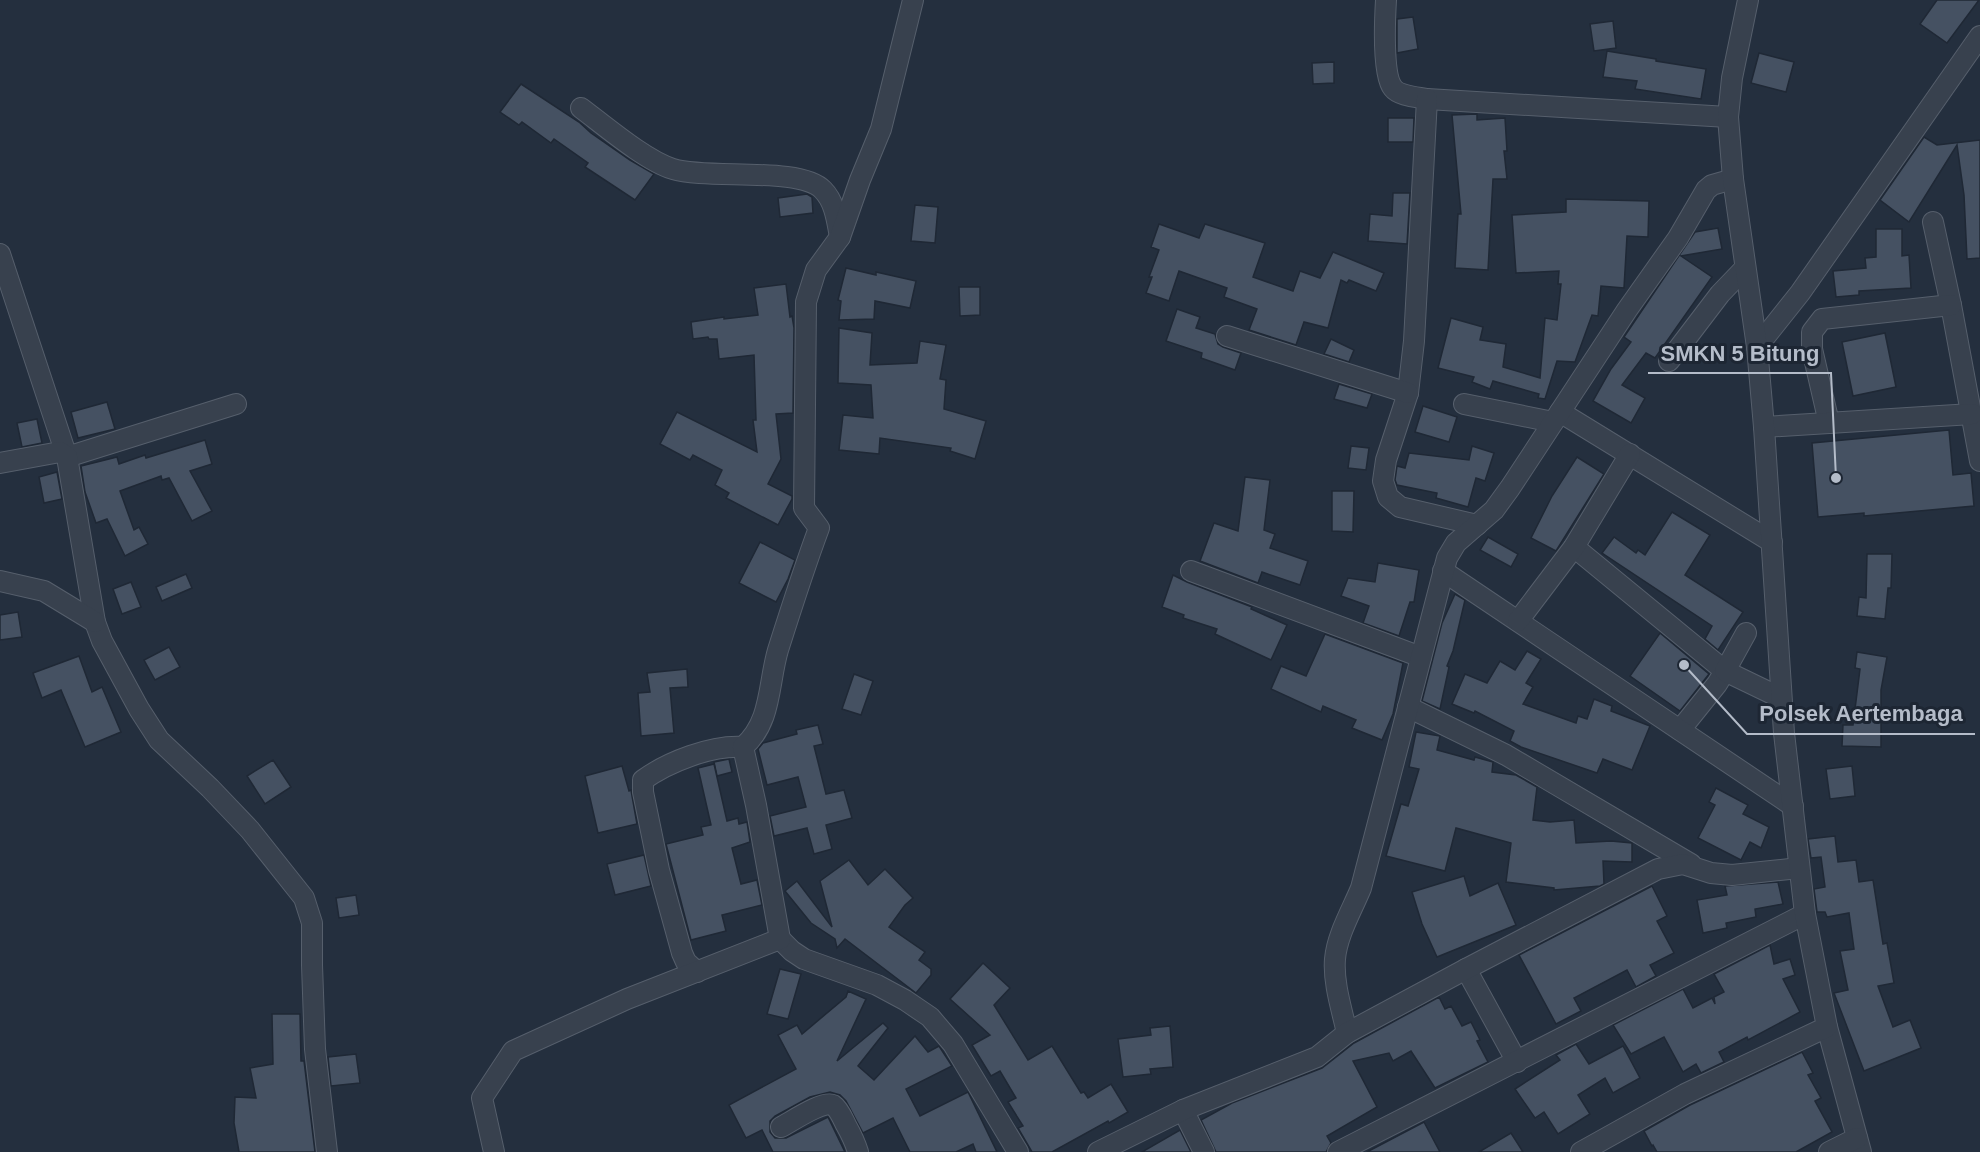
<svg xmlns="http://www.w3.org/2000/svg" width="1980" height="1152" viewBox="0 0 1980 1152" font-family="Helvetica,sans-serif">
<rect width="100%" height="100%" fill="#242f3e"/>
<g fill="#455162" stroke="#1f2835" stroke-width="1.5">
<polygon points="1937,0 1979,0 1947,43 1920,24"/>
<polygon points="1413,17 1418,49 1397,53 1397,19"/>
<polygon points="1613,21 1616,48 1594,51 1590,24"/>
<polygon points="1607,51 1656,59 1656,61 1706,69 1701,99 1635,89 1637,81 1603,77"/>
<polygon points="1759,53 1794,62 1786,92 1751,83"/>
<polygon points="1334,62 1334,83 1313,84 1312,63"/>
<polygon points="521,84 579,122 591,133 630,160 654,174 635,200 585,167 588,163 554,139 551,143 522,122 519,125 500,112"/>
<polygon points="1477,114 1477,120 1505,118 1507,151 1504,151 1507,179 1493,179 1488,270 1455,268 1458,214 1461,214 1452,115"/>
<polygon points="1388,118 1414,118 1413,142 1388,142"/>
<polygon points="1924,137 1937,145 1980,140 1980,258 1967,259 1964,195 1957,145 1909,222 1880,200"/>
<polygon points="1393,193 1410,193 1407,244 1368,241 1370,214 1392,216"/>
<polygon points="807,194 812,197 813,213 780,217 778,198"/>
<polygon points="1566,199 1649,201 1648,237 1627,236 1624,288 1601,286 1598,316 1592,315 1575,362 1557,361 1545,399 1538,398 1539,394 1493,381 1490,389 1472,382 1474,377 1438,368 1451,318 1483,327 1480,340 1506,344 1503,367 1540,378 1545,318 1557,320 1561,284 1558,284 1559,271 1516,273 1512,215 1566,212"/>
<polygon points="915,205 938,207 935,243 911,241"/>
<polygon points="1159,224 1199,238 1205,224 1265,243 1253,277 1293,291 1300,271 1320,278 1333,252 1384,273 1376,291 1349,280 1347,283 1341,280 1328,328 1304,322 1296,345 1249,330 1257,309 1224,297 1227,288 1179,271 1169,301 1146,293 1152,277 1149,277 1159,250 1151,247"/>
<polygon points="1718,228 1722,249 1681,256 1712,277 1655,358 1646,353 1622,385 1645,398 1631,423 1593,401 1611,369 1631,342 1624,337 1695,232"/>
<polygon points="1876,229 1902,229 1902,256 1909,255 1911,288 1859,291 1859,295 1836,297 1833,271 1866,268 1865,258 1876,257"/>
<polygon points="846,268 876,275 876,272 916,281 910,308 875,301 874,319 839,320 841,301 838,300"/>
<polygon points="786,284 790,317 792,316 794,328 793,413 776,414 781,459 768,484 792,496 792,499 778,525 726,498 729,493 715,485 722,470 693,455 690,460 660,444 677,412 757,452 753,420 756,420 754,355 719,359 717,339 709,339 708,337 693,339 691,322 724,317 724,319 758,315 754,288"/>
<polygon points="959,287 980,287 980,315 960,316"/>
<polygon points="1177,309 1200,317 1196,328 1215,334 1218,344 1223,347 1241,353 1235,370 1201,358 1202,353 1166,341"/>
<polygon points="839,328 872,333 870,365 917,363 920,341 946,345 940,379 946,380 944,409 986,421 975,459 950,451 951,448 880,438 879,454 839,450 843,415 873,418 871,385 838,383"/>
<polygon points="1885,333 1896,387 1853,396 1842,342"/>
<polygon points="1331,339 1354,350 1349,362 1324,354"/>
<polygon points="1339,384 1372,394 1367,408 1334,399"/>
<polygon points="107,402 115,429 78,438 71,412"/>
<polygon points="1423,406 1457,417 1449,442 1415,432"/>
<polygon points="37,419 42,443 22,447 17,423"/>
<polygon points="1949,430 1953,475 1971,473 1974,506 1864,516 1864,513 1818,517 1812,443"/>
<polygon points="205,440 212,464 190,471 212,511 192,521 169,478 162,480 161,476 120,491 134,530 139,527 148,544 125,556 107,519 96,523 85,492 81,466 117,457 119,464 145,455 146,458"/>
<polygon points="1351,446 1369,448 1366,470 1348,468"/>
<polygon points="1472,446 1494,453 1485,481 1476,478 1468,507 1436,498 1437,493 1397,485 1395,480 1397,466 1405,468 1409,453 1469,460"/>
<polygon points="1577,457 1604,474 1556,551 1531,538 1552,496"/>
<polygon points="57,472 62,499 44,503 39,477"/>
<polygon points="1245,477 1270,480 1264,530 1275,534 1270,548 1308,561 1300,585 1262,572 1258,583 1200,561 1214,523 1238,531"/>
<polygon points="1332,491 1354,491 1353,532 1332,531"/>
<polygon points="1672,512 1710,535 1685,575 1743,612 1718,650 1705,639 1712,626 1602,553 1614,537 1636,553 1638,550 1645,555"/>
<polygon points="1488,537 1518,554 1511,567 1480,550"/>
<polygon points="760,542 795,560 788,579 776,602 739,583"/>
<polygon points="1867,554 1892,554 1891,588 1888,588 1885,619 1857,616 1859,597 1866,598"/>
<polygon points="1378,563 1419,570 1414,602 1410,602 1399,636 1363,623 1369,606 1341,596 1348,578 1375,582"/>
<polygon points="186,574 192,588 162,601 156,587"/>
<polygon points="1173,575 1187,582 1252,607 1251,609 1287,625 1271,660 1215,634 1217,629 1183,618 1184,615 1162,607"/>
<polygon points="131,582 141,607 122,614 113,589"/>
<polygon points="1455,594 1465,600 1453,651 1447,666 1449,667 1440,709 1422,701 1442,623"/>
<polygon points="18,612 22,637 0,640 0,615"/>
<polygon points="1660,633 1709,674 1680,711 1630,676"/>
<polygon points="1325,634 1403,663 1393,714 1382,740 1352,728 1356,720 1323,706 1321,712 1271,689 1281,666 1306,676"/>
<polygon points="169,647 180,667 155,680 144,660"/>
<polygon points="1527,651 1541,659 1526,683 1533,687 1523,704 1576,723 1578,716 1587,719 1594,699 1612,706 1611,711 1650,726 1632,770 1603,759 1597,773 1521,747 1510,741 1514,731 1475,711 1474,713 1452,704 1465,674 1487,683 1500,661 1515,670"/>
<polygon points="1857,652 1887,657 1881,690 1881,747 1842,746 1843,725 1853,725 1860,669 1855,668"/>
<polygon points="79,656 92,692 102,687 121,732 85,747 61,690 42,698 33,673"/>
<polygon points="687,669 688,687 670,688 674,733 641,736 638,693 650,692 647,673"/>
<polygon points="854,674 873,681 861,715 842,709"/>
<polygon points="818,725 823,744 814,746 826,794 844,790 852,818 826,825 832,849 814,854 807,828 774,836 770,816 806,807 798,777 767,785 758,749 763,743 797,734 796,730"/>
<polygon points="1416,732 1440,736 1437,750 1474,760 1475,757 1493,762 1492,772 1516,775 1537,787 1533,820 1550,822 1574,820 1576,843 1611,841 1632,843 1632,862 1603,861 1604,884 1600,886 1554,890 1554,888 1506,882 1511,843 1456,828 1445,871 1386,856 1401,804 1408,806 1419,769 1409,767"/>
<polygon points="729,759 732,772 717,776 714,762"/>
<polygon points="273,760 291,787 265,804 247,776"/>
<polygon points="714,764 727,821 738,818 739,824 747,822 750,842 732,848 741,884 757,880 762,905 722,915 726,931 691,940 666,844 703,835 701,827 711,825 698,768"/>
<polygon points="622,766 629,791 631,790 637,824 598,833 585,776"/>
<polygon points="1852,766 1855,796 1830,799 1826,769"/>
<polygon points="1716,788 1748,805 1743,814 1769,827 1761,848 1750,842 1741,860 1698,838 1715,805 1709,802"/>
<polygon points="1835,836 1838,862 1856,860 1859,882 1873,880 1883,944 1887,943 1894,983 1878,986 1893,1027 1910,1020 1921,1048 1864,1071 1834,993 1848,990 1840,951 1854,949 1849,913 1827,917 1825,912 1817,912 1814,889 1825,887 1821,857 1811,858 1808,839"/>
<polygon points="644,855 651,886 615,895 607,864"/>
<polygon points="849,860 868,885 885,869 913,898 905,905 889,927 925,952 919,960 931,969 931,975 916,993 845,939 837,948 835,939 811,923 785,891 797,881 832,927 820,881"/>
<polygon points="1464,876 1470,896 1498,883 1516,925 1437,957 1422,924 1412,892"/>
<polygon points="1778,882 1783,904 1755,909 1756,917 1726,923 1727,928 1703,933 1697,900 1727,895 1725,886"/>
<polygon points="1652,886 1667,916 1657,921 1674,953 1650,965 1656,976 1636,987 1627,970 1574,998 1581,1011 1556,1024 1519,955"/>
<polygon points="356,895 359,915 339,918 336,898"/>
<polygon points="1770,945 1774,964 1790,959 1795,975 1783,979 1800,1012 1748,1040 1747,1037 1719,1052 1724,1062 1701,1073 1696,1064 1683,1072 1664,1037 1631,1054 1613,1025 1683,989 1693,1008 1712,998 1715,1004 1714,997 1724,992 1714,974"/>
<polygon points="983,963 1010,988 994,1005 1028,1060 1052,1046 1081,1093 1084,1092 1088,1098 1111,1084 1128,1112 1109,1123 1108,1121 1052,1152 1032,1152 1018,1128 1023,1126 1008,1102 1016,1098 1000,1071 991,1076 972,1045 990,1035 950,999"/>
<polygon points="780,969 801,974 788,1019 767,1014"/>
<polygon points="848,991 866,999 837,1061 883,1023 888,1028 858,1066 874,1080 915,1036 928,1052 939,1046 952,1066 906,1089 920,1116 968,1092 997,1152 976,1152 973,1144 956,1152 910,1152 893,1118 863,1133 846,1101 840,1095 830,1092 810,1097 775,1116 770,1121 770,1132 775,1138 786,1138 828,1117 845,1152 773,1152 762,1130 746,1138 729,1105 796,1069 778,1035 797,1025 802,1034 846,997"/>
<polygon points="1439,997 1445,1009 1451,1006 1462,1026 1471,1022 1480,1040 1477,1041 1488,1062 1435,1088 1411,1051 1393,1061 1389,1053 1353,1061 1377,1107 1327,1136 1331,1143 1326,1152 1216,1152 1201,1120 1232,1103 1322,1068 1354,1043"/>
<polygon points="272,1014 300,1014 301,1061 304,1061 315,1152 239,1152 234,1123 235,1097 256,1098 250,1068 273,1064"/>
<polygon points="1170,1026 1173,1067 1150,1069 1151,1074 1123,1077 1118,1039 1151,1035 1150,1028"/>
<polygon points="1576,1044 1589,1064 1623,1046 1640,1078 1613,1093 1605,1078 1578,1095 1590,1114 1558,1134 1544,1112 1535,1118 1515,1089 1560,1060 1556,1055"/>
<polygon points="1802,1052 1813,1073 1808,1075 1821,1098 1815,1101 1832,1132 1796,1152 1657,1152 1653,1145 1652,1146 1644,1131 1690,1105"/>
<polygon points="356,1054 360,1083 331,1086 328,1057"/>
<polygon points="1424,1122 1440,1152 1367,1152"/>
<polygon points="1180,1130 1191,1152 1142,1152"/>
<polygon points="1511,1133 1523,1152 1479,1152"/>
</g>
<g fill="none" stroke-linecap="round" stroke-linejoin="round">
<g stroke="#565f6c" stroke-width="22">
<g id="minor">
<path d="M1386,0C1385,17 1382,75 1393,88C1399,96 1417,97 1427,99L1728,117"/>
<polyline points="1427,99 1414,341 1408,393 1386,460 1383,481 1388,497 1400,507 1477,525"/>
<path d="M581,108C605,126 646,161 673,169C707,180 800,166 823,190C835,202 837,221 840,237"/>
<polyline points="1933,222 1951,305 1980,461"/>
<polyline points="0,254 67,457 236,404"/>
<polyline points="1227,336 1408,393"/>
<polyline points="1757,347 1800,293 1980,36"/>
<polyline points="1669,361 1720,294 1745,268"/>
<polyline points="1464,404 1553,422"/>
<polyline points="1560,412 1772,542"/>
<polyline points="1829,423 1812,349 1812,332 1822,319 1951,305"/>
<polyline points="1764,427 1972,414"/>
<polyline points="0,463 60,452 67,457 95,622 102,641 139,709 159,740 210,788 250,830 304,898 312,923 312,965 315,1049 327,1152"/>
<polyline points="1574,547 1725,671 1717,684 1680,730"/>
<polyline points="1191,571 1421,657"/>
<polyline points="1443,571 1793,806"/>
<polyline points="0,581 44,591 95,622"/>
<polyline points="1518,621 1574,547 1630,454"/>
<polyline points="1746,633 1725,671 1781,698"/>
<polyline points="1408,707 1506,755 1691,864"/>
<polyline points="780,939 792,951 804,959 877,985 905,1000 930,1017 953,1044 1018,1152"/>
<polyline points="1466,969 1517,1062"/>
<path d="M697,972L686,962L682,953L659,870L643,792V780C668,762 711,745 743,747"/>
<polyline points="1827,1027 1861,1152"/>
<path d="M1347,1033C1342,1010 1333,983 1335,959C1337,935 1352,910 1361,888L1447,558L1456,543L1494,510L1510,488L1627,310L1678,238L1706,190L1712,185L1733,179"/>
<polyline points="1183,1110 1204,1152"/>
<path d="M781,1127C791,1122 823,1100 833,1105C839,1109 843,1119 846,1125C851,1134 855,1142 858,1152"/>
<path d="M494,1152L482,1098L513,1051L627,999L780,939L756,805L743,747C772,722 768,684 778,650C791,609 804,568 819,528L804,508L806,302L816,270L840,237L860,180L881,129L913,0"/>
<polyline points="1098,1152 1183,1110 1317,1057 1347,1033 1466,969 1658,869 1683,864 1711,873 1732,875 1799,868"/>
<polyline points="1338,1152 1805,914"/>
<polyline points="1581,1152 1685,1094 1827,1027 1805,914 1784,733 1764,427 1757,347 1733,179 1728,117 1732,78 1748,0"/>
<polyline points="1829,1152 1857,1138"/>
</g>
</g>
<use href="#minor" stroke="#38414e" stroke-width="20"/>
</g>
<path fill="none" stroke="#b4bcc9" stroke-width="2" d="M1836 478L1831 373H1648M1684 665L1747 734H1975"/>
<g fill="#b4bcc9" stroke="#1d2633" stroke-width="2">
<circle cx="1836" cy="478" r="6"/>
<circle cx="1684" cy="665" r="6"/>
</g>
<g font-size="22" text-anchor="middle" font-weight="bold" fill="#b4bcc9" stroke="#1d2633" stroke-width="6" stroke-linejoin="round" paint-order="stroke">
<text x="1740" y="361">SMKN 5 Bitung</text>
<text x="1861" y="721">Polsek Aertembaga</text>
</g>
</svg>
